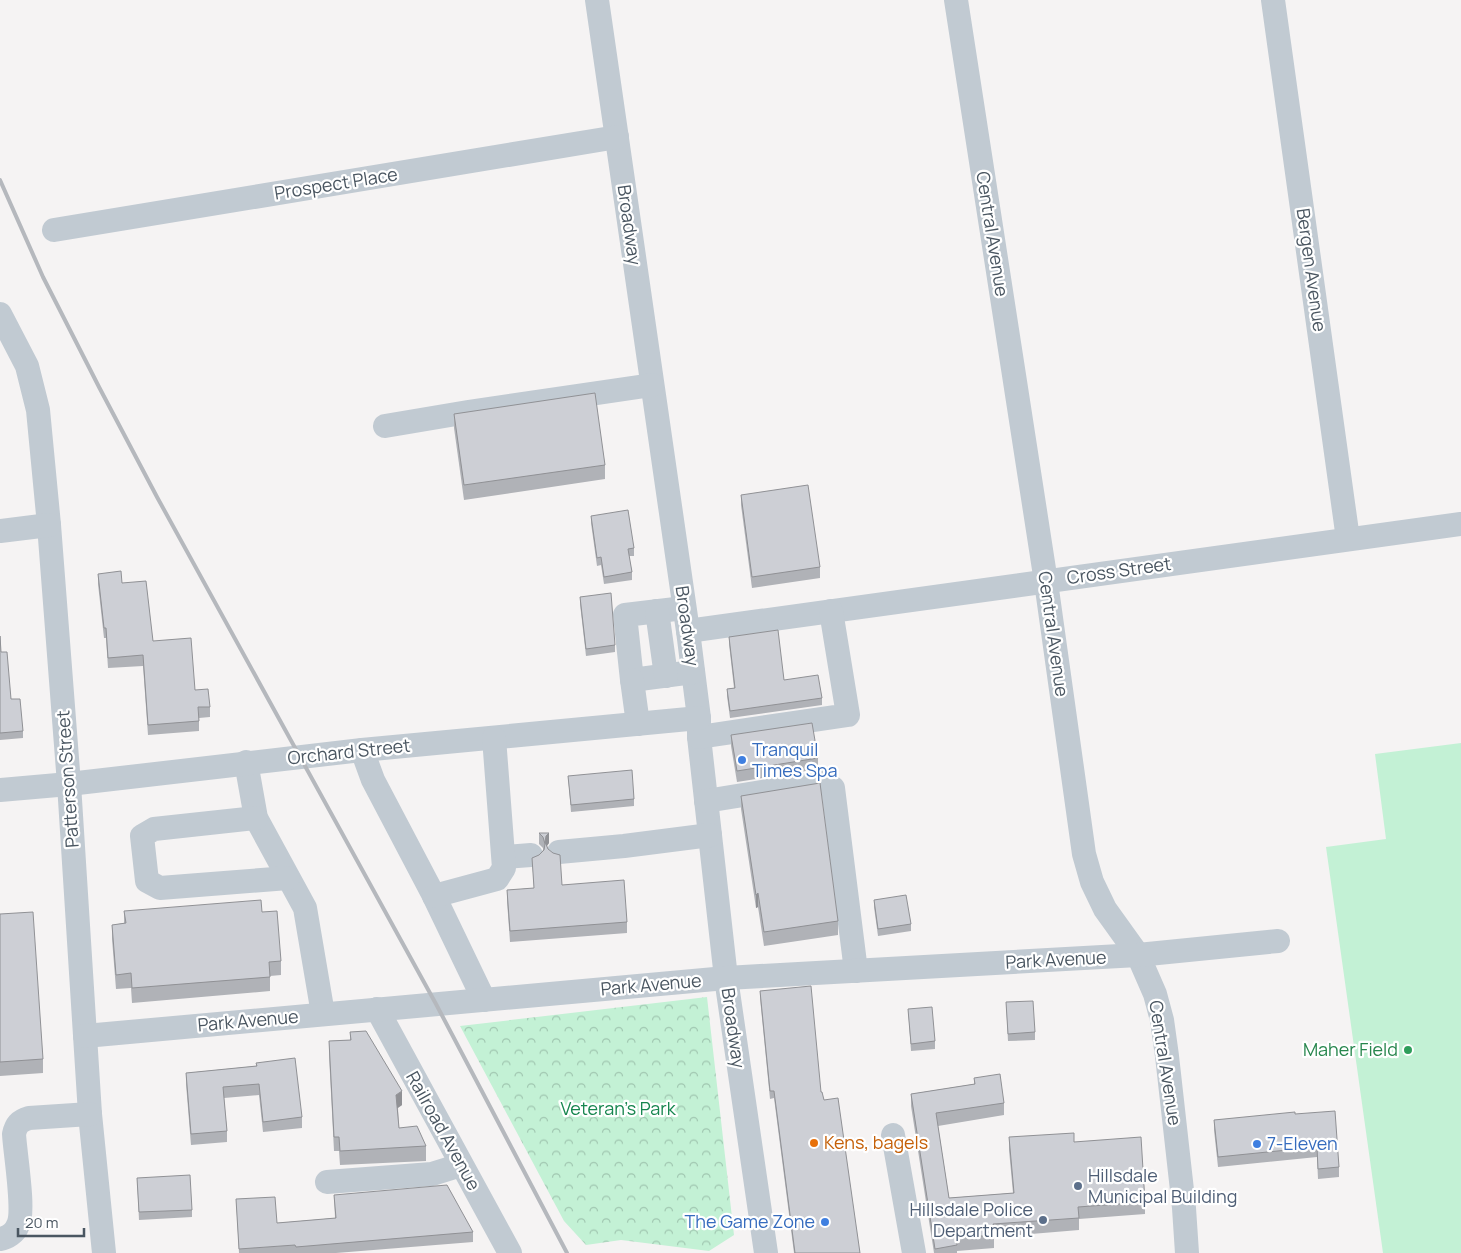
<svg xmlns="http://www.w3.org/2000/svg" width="1461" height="1253" viewBox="0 0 1461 1253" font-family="Manrope,sans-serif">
<defs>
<pattern id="park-crowns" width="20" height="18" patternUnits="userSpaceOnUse" patternTransform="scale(1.25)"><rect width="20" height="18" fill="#c3f1d5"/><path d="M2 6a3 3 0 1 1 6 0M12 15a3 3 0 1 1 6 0" fill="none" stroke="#a0c6b0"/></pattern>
</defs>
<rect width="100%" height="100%" fill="#f5f3f3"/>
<polygon fill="url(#park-crowns)" points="707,997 734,1235 709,1251 621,1240 586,1245 564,1221 460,1026"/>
<polygon fill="#c3f1d5" points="1461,743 1461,1253 1383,1253 1326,847 1386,839 1375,754"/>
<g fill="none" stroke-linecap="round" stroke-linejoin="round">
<g stroke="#c1cad2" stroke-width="24">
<polyline points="597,0 688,631 699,718 699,737 726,978 766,1253"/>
<polyline points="956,0 1046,582 1084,854 1092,882 1105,909 1138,955 1155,994 1162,1020 1167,1056 1184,1208 1187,1253"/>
<polyline points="1273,0 1348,539"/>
<polyline points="54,230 617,137"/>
<polyline points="0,314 27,366 38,410 49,525 69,784 90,1114 104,1253"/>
<polyline points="385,426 468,412 652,385"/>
<polyline points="0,531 49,525"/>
<polyline points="684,608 625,615 632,680 693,672"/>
<polyline points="657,611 666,676"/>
<polyline points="688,631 1461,524"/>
<polyline points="632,680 638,724"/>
<polyline points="699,737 848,715 831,611"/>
<polyline points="362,750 373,780 434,896 484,1000"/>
<polyline points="246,762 256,818 305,908 323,1014"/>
<polyline points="0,790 69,784 362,750 699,718"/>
<polyline points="706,801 824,782 833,788 856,971"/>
<polyline points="256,818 154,829 142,836 147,881 160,888 288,878"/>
<polyline points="559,852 624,846 710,835"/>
<polyline points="504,857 531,855"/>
<polyline points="434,896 497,879 504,868 494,738"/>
<polyline points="377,1009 510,1253"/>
<polyline points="85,1036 726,978 1138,955 1278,941"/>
<polyline points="893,1135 914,1253"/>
<polyline points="327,1182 432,1174 461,1165"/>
<path d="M0,1239C7,1238 15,1233 18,1225C25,1211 15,1153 14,1134C16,1125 19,1121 29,1118L90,1114"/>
</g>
<polyline stroke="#b5b8bd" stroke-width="4" points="0,180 43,277 99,387 157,497 436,1004 567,1253"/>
</g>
<g fill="#b0b2b7">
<polygon points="454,414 605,465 605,479 464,500 454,428"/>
<polygon points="741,495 820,567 820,578 752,588 741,505"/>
<polygon points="591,516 634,548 634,556 629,556 632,572 632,580 604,584 601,565 597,566 591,523"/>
<polygon points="98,574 122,583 153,641 210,707 210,717 199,718 199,731 148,735 143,666 108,668 106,638 104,638 98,584"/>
<polygon points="580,597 615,645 615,652 586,656 580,604"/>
<polygon points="0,636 1,652 11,699 23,731 23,738 0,740"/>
<polygon points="729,637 784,680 822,698 822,705 730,718 727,696 727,689 734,688 729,644"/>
<polygon points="731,735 818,758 818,769 737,782 731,746"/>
<polygon points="568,776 634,799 634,806 571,812"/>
<polygon points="741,796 838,921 838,935 764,946 758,907 756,908 741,809"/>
<polygon points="539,833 549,843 547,846 562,885 627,922 627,933 510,942 507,901 507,890 534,888 532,858 539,855 543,850 543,848 539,844"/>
<polygon points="874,900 911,924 911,931 878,936 874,907"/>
<polygon points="124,911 262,912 281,961 281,975 270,976 270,991 132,1003 131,988 116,989 112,939 112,925 124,923"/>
<polygon points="0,914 43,1059 43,1073 0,1076"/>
<polygon points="760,991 821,1092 860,1253 794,1253 774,1098 770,1099 760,998"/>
<polygon points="1006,1002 1035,1032 1035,1040 1008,1041"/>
<polygon points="908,1009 935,1041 935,1049 911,1051"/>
<polygon points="350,1032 402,1105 398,1108 399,1128 426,1146 426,1161 340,1165 339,1151 334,1151 329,1055 329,1041 350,1040"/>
<polygon points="256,1063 302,1117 302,1128 263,1132 259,1095 224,1098 227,1131 227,1142 191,1145 186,1084 186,1073 256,1066"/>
<polygon points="974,1078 1004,1103 1004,1115 938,1126 949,1198 1013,1193 1009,1150 1009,1137 1074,1142 1145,1202 1145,1214 1079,1219 1079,1230 994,1237 994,1248 957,1251 957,1253 934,1253 911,1106 911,1094 974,1084"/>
<polygon points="1295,1114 1339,1167 1339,1177 1318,1179 1317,1157 1218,1167 1214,1130 1214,1120"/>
<polygon points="137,1178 192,1210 192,1217 139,1220"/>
<polygon points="334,1195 473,1232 473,1242 336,1253 239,1253 236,1199 277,1223 335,1218"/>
</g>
<g fill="#909195">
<polygon points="549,833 549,843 546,847 545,842 546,836"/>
<polygon points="758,893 758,907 756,908 756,895"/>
<polygon points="402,1091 402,1105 396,1109 396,1095"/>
</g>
<g fill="#cdcfd5" stroke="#909195">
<polygon points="595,393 605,465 464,485 454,414"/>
<polygon points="808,485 820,567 752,577 741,495"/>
<polygon points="628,510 634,548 628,549 632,572 604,577 601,557 597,558 591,516"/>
<polygon points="121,571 122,583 146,581 153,641 191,638 195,690 208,689 210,707 198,707 199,721 148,725 143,655 108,658 106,628 104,628 98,574"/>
<polygon points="611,593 615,645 586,649 580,597"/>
<polygon points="778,630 784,680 818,675 822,698 730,711 727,689 735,688 729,637"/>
<polygon points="0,636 1,652 7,652 11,699 20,699 23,731 0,733"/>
<polygon points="812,723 818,758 737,771 731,735"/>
<polygon points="632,770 634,799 571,805 568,776"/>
<polygon points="820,783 838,921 764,932 758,893 756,895 741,796"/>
<polygon points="539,833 549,833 546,836 545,842 548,849 553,853 560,855 562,885 624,880 627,922 510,931 507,890 534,888 532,858 539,855 544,850 545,844 543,837"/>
<polygon points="906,895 911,924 878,929 874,900"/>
<polygon points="261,900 262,912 277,911 281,961 269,962 270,977 132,988 131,973 116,975 112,925 126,923 124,911"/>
<polygon points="33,912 43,1059 0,1062 0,914"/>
<polygon points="811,986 821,1092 822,1092 824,1100 838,1098 860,1253 795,1253 774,1091 770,1091 760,991"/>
<polygon points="1033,1001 1035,1032 1008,1034 1006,1002"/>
<polygon points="932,1007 935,1041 911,1044 908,1009"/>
<polygon points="366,1031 402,1091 396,1095 399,1128 417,1126 426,1146 340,1151 339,1137 334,1137 329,1041 351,1040 350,1032"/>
<polygon points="295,1058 302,1117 263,1122 259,1084 223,1087 227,1131 191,1134 186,1073 257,1066 256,1063"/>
<polygon points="1000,1074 1004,1103 936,1113 949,1198 1014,1193 1009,1137 1074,1133 1074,1142 1141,1137 1145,1202 1078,1207 1079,1218 993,1224 994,1235 956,1238 957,1245 935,1249 911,1094 975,1084 974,1078"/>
<polygon points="1335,1111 1339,1167 1318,1169 1317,1147 1218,1157 1214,1120 1295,1112 1295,1114"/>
<polygon points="190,1175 192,1210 139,1212 137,1178"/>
<polygon points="447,1185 473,1232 296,1247 295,1245 239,1249 236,1199 275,1197 277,1223 336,1218 334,1195"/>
</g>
<g fill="#3f7fe0" stroke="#fff" stroke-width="2">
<circle cx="742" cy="760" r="5"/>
<circle cx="1257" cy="1144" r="5"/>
<circle cx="825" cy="1222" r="5"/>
</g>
<circle fill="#2e9e5b" stroke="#fff" stroke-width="2" cx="1408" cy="1050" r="5"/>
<circle fill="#e8710a" stroke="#fff" stroke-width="2" cx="814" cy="1143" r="5"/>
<g fill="#5c6f8a" stroke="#fff" stroke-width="2">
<circle cx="1078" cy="1186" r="5"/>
<circle cx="1043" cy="1220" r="5"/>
</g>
<g text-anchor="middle" stroke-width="4.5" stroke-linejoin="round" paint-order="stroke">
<g font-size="18" fill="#4a5661" stroke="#fff">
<text transform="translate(336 184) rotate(-9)" y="6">Prospect Place</text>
<text transform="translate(629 225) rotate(82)" y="6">Broadway</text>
<text transform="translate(992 234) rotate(81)" y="6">Central Avenue</text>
<text transform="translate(1311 270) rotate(82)" y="6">Bergen Avenue</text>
<text transform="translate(1119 571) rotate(-8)" y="6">Cross Street</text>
<text transform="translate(687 626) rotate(82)" y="6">Broadway</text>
<text transform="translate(1053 634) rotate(82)" y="6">Central Avenue</text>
<text transform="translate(349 752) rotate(-6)" y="6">Orchard Street</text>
<text transform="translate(68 779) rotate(-94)" y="6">Patterson Street</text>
<text transform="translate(1056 960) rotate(-3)" y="6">Park Avenue</text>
<text transform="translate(651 985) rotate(-5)" y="6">Park Avenue</text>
<text transform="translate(248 1021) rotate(-5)" y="6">Park Avenue</text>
<text transform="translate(733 1028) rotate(82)" y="6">Broadway</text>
<text transform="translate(1165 1063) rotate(81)" y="6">Central Avenue</text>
<text transform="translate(443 1131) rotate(61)" y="6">Railroad Avenue</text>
</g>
<g font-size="18" fill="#366cbe" stroke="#fff" text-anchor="start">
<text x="752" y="756">Tranquil<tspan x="752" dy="21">Times Spa</tspan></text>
<text x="1267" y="1150">7-Eleven</text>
<text x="815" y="1228" text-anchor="end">The Game Zone</text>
</g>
<g font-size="18" fill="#27864d" stroke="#fff" text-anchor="end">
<text x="1398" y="1056">Maher Field</text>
</g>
<g font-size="18" fill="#17864f" stroke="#fff">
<text x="618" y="1115">Veteran's Park</text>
</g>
<g font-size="18" fill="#c56008" stroke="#fff" text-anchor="start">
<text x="824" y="1149">Kens, bagels</text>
</g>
<g font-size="18" fill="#4e5e75" stroke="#fff" text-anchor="start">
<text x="1088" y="1182">Hillsdale<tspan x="1088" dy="21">Municipal Building</tspan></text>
<text x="1033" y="1216" text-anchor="end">Hillsdale Police<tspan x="1033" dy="21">Department</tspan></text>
</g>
</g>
<path d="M18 1228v8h66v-8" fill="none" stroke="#4a5661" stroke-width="2.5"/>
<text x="25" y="1228" font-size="15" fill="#4a5661" stroke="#ffffff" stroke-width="4" paint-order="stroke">20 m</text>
</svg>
